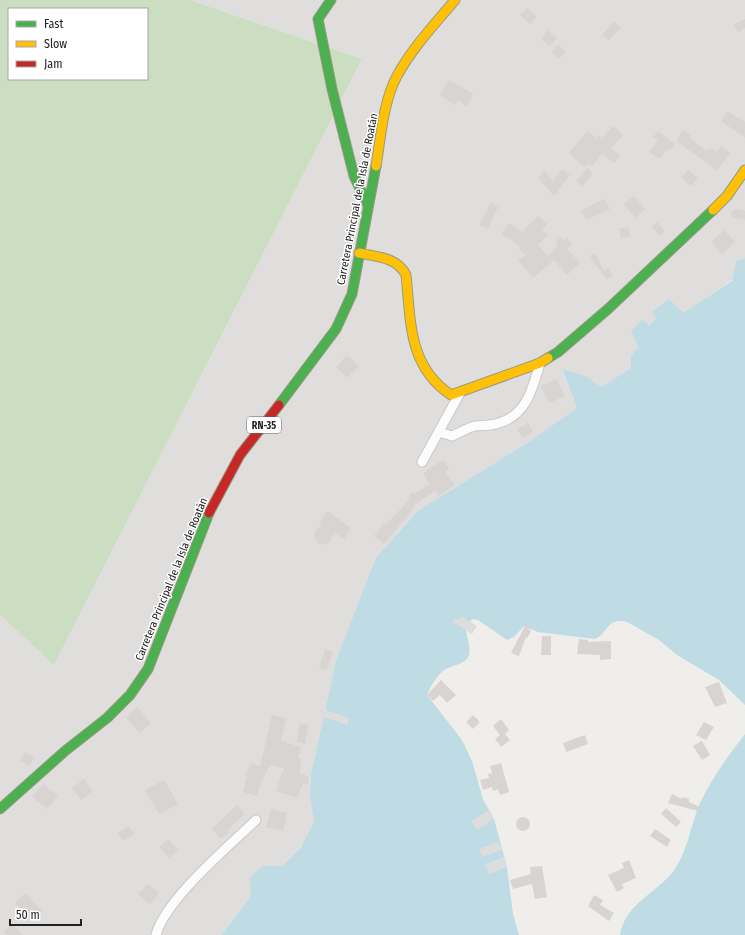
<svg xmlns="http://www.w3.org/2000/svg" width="745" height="935" viewBox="0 0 745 935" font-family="'Fira Sans Condensed',sans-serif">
<rect width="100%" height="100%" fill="#f0eeeb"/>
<polygon fill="#dfdedc" points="190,0 745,0 745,258 736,261 732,280 683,314 656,318 648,325 642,319 640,347 631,356 631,368 601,387 588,377 562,370 577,408 527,443 419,510 336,661 311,774 310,796 314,822 310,832 301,846 282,866 262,866 252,884 251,896 222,935 0,935 0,615 54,665 362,59"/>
<path fill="#cbdec1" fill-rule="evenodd" d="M0,0H190L362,59L54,665L0,615ZM9,9H147V79H9Z"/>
<g fill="#bfdbe3">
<path d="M745,258V705L719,680L677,655L659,640L627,622C606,617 609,633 595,639L538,632L524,626L514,637L507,640L478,620L472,619L466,630C467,637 471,648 469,655C466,665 450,665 443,671C436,677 430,687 427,695L462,740L472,761L483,799L494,819L507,867L513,914L519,935H222L251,896L250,878L262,866H282L301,847L314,822L310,796L311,774L336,661L376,558L419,510L527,443L577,408L562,369L588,377L601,387L631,368V356L639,347L631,332L642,319L649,325L656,318L652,312L669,299L683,313L732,281L736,261Z"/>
<path d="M745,734V935H620C625,903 658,893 675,869C688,849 691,824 700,803C712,778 728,756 745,734Z"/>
</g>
<g fill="#dedddd">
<polygon points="461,616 477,626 472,634 453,622 455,619 459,620"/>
<polygon points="320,708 349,718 347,725 318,715"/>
<polygon points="488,811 494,819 477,830 471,821"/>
<polygon points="499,842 502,850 482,857 479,849"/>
<polygon points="504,857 507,867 489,874 485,864"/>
</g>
<g fill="#d7d4d2">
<polygon points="527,8 537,17 530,24 520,15"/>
<polygon points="745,19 745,28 738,32 734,24"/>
<polygon points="614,22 621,27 609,41 602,35"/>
<polygon points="548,30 557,38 549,46 541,39"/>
<polygon points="558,45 566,51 559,59 551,52"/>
<polygon points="449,80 473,94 467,106 458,101 455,105 440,95"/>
<polygon points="727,111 745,122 745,138 721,121"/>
<polygon points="613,126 623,135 611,148 620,156 614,163 602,154 592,166 590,163 584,167 569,153 587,131 596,138 599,135 602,138"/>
<polygon points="683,130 691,135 689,138 707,151 710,148 717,152 721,146 730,153 717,170 676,141"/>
<polygon points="658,131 675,144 670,151 667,149 660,159 649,152 658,140 653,137"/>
<polygon points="588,167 592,175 582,186 576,181"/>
<polygon points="562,169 570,175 554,196 538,178 544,171 553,180"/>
<polygon points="688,170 698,178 691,186 681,178"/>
<polygon points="634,196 645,209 635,218 624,204"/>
<polygon points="604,199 610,209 586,220 581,211"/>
<polygon points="491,203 498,207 488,229 479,225"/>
<polygon points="735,209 745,211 745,220 733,218 731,213"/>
<polygon points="538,216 547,224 542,230 548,235 538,245 548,256 558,246 555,242 561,237 564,241 567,238 572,244 567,249 580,263 567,275 554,260 533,278 518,260 526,255 518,248 520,246 501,234 509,223 522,232"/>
<polygon points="657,222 665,231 660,236 651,227"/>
<polygon points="628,227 630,236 621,238 619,229"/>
<polygon points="724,230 735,242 722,254 711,242"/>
<polygon points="595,253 604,271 608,268 613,275 607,280 591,258 591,255"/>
<polygon points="347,355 359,366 347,378 336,367"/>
<polygon points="557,379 565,396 549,403 541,386"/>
<polygon points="528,423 533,432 523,438 517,429"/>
<polygon points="443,460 449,469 445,472 455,485 439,496 435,491 413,506 414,508 384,544 374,536 384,523 386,525 408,501 410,493 418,492 430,484 423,473"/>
<polygon points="327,511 351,528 344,539 334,532 330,542 321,545 316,541 314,536 316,530 322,524 320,522"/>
<polygon points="526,624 530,625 529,629 531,631 527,638 526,637 519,656 511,653"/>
<polygon points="542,636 551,636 551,655 541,655"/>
<polygon points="579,639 588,640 588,642 611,641 611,659 600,660 600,655 577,654"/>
<polygon points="325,649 333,652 326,671 319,668"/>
<polygon points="441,680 456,695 447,703 440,695 433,701 427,695"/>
<polygon points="719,682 727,703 715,707 705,687"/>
<polygon points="137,707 151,723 140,733 126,718"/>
<polygon points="272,715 286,718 281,741 301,747 298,758 301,758 300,774 309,777 307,785 303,783 297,798 276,791 284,768 270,765 261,783 257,796 243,792 247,776 245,775 252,762 260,767"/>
<polygon points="473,715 480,722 473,729 466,722"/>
<polygon points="501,719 509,730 505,734 510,740 501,747 495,739 500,735 493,726"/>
<polygon points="704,722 714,727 706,740 696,735"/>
<polygon points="300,723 308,725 305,744 297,742"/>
<polygon points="585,735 588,744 566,752 563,743"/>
<polygon points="702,741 710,755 702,760 693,746"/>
<polygon points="25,752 34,757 29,766 20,761"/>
<polygon points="501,763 509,792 500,795 498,789 493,791 492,787 483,790 480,780 489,778 488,774 492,773 490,766"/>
<polygon points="84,779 93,791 81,800 72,788"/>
<polygon points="164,780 178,804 159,814 145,790"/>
<polygon points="43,784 58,796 47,809 32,797"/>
<polygon points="672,794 681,799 682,797 689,799 689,802 700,807 698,811 668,803"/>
<polygon points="237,805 245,814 227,830 229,832 221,839 212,829"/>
<polygon points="666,808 681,822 676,827 661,814"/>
<polygon points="271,809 287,813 283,831 266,827"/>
<circle cx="523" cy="824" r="7"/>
<polygon points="129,826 134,834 123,841 118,833"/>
<polygon points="655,829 671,840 667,847 650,836"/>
<polygon points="168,839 178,850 169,858 159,847"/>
<polygon points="629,860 636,878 622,884 624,888 617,892 608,875 624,868 622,863"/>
<polygon points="542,866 547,897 535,899 532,884 513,889 510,880 531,874 530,867"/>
<polygon points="148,884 159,893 150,904 138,894"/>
<polygon points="25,893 42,911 32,921 15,903"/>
<polygon points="594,895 603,900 600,905 614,913 609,921 588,906"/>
<polygon points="11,924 23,935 8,935 4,932"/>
</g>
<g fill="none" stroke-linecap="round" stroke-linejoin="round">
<g stroke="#c9c8c7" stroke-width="11">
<g id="street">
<path d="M439,432L452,436C460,433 467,428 475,426C483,425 492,426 499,423C527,415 533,387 540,363"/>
<polyline points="422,462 460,393"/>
<path d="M156,935C165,900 229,846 256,820"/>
</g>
</g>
<g stroke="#999a82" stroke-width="11">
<g id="fast">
<polyline points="331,0 318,19 332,89 354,176 368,205"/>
<polyline points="548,358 558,352 608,309 713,210"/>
<polyline points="279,405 336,329 352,294 376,166"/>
<polyline points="0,809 65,751 107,718 130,695 148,669 209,513"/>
</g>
</g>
<g stroke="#999a82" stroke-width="11">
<g id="slow">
<path d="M376,166C381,137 383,102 397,76C412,48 435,24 455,0"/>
<polyline points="713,210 727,196 745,170"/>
<path d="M359,253C377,257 397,257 406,275C411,322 408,366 451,395L540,363L548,358"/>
</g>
</g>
<g stroke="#999a82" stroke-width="11">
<polyline id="jam" points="209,513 240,455 279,405"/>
</g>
<use href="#street" stroke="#fdfcfc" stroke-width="9"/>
<use href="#fast" stroke="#4caf50" stroke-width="9"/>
<use href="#slow" stroke="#ffc107" stroke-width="9"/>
<use href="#jam" stroke="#c62828" stroke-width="9"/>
</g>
<g text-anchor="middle" stroke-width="3" stroke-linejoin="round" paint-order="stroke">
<rect fill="#fff" stroke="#646464" stroke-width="1" x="247" y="417" width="34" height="16" rx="3"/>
<g font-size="10" font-weight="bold" fill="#222">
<text x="264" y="429">RN-35</text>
</g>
<g font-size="11" fill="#222" stroke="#fff">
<text transform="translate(357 199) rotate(-79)" y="4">Carretera Principal de la Isla de Roatán</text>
<text transform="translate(171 579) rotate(-68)" y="4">Carretera Principal de la Isla de Roatán</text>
</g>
</g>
<rect x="8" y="8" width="140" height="72" fill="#ffffff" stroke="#a7a7a7"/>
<rect x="16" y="21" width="20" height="6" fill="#4caf50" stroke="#a7a7a7"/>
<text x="44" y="28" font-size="12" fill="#222222">Fast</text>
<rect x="16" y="41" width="20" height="6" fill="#ffc107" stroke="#a7a7a7"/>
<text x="44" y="48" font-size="12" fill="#222222">Slow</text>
<rect x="16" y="61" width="20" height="6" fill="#c62828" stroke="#a7a7a7"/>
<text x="44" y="68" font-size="12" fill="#222222">Jam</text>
<path d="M10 919v6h71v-6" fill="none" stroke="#222222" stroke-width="2"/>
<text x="16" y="919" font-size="12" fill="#222222" stroke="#ffffff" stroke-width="3" paint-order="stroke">50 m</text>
</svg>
